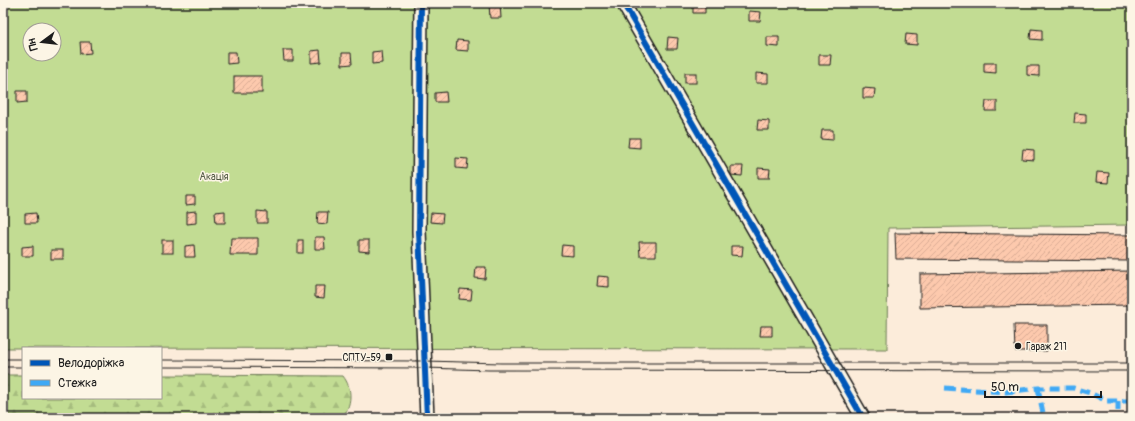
<svg xmlns="http://www.w3.org/2000/svg" width="1135" height="421" viewBox="0 0 1135 421" font-family="Pangolin,sans-serif">
<defs>
<pattern id="forest-firs" width="22" height="20" patternUnits="userSpaceOnUse"><rect width="22" height="20" fill="#c2dc93"/><path d="M5 1l3.5 6h-7zM16 11l3.5 6h-7z" fill="#a6bc7e"/></pattern>
<pattern id="building-hatch" width="6" height="6" patternUnits="userSpaceOnUse"><rect width="6" height="6" fill="#fdc9ad"/><path d="M-1 1l2-2M0 6l6-6M5 7l2-2" fill="none" stroke="#d8ac94"/></pattern>
</defs>
<rect width="100%" height="100%" fill="#fcecda"/>
<filter id="ink" filterUnits="userSpaceOnUse"><feTurbulence type="fractalNoise" baseFrequency=".025" numOctaves="2"/><feDisplacementMap in="SourceGraphic" scale="8" xChannelSelector="R" yChannelSelector="G"/><feConvolveMatrix kernelMatrix="1 2 1 2 8 2 1 2 1" color-interpolation-filters="sRGB"/></filter>
<g filter="url(#ink)">
<path fill="url(#forest-firs)" stroke="#6f7c58" d="M3,375H23V398H161V375L343,376C353,389 352,405 342,418H201L3,415Z"/>
<path fill="#c2dc93" stroke="#6f7c58" fill-rule="evenodd" d="M3,3H1132V225L888,228L887,349L3,348ZM30,30H54V54H30Z"/>
<g fill="url(#building-hatch)" stroke="#1c1c1c">
<polygon points="693,3 705,4 705,13 693,13"/>
<polygon points="489,4 500,4 501,18 490,18"/>
<polygon points="749,11 761,12 760,21 749,21"/>
<polygon points="1031,29 1042,30 1042,40 1030,39"/>
<polygon points="906,34 917,35 917,45 905,44"/>
<polygon points="668,37 678,38 677,49 667,49"/>
<polygon points="767,37 779,37 779,47 767,46"/>
<polygon points="457,40 468,41 468,51 456,50"/>
<polygon points="80,42 90,42 91,53 81,54"/>
<polygon points="283,50 293,50 293,61 284,61"/>
<polygon points="320,50 321,62 311,63 311,51"/>
<polygon points="381,51 382,63 372,64 372,52"/>
<polygon points="227,52 236,52 237,63 227,64"/>
<polygon points="342,53 351,53 352,64 342,65"/>
<polygon points="819,55 831,55 830,65 819,65"/>
<polygon points="984,63 996,63 996,73 984,72"/>
<polygon points="1027,66 1039,66 1039,76 1027,75"/>
<rect x="685" y="73" width="11" height="10"/>
<polygon points="756,73 768,74 768,83 756,83"/>
<rect x="234" y="76" width="28" height="17"/>
<polygon points="863,88 875,89 874,98 863,98"/>
<polygon points="17,91 27,91 27,102 17,103"/>
<polygon points="446,92 447,102 435,102 435,93"/>
<polygon points="986,101 997,101 997,111 985,111"/>
<polygon points="1075,113 1086,114 1086,123 1074,123"/>
<polygon points="758,120 769,121 769,130 757,130"/>
<polygon points="822,130 833,130 833,140 821,139"/>
<polygon points="629,138 640,138 640,148 628,147"/>
<polygon points="1023,149 1034,150 1034,160 1022,159"/>
<polygon points="456,158 468,159 467,169 456,168"/>
<polygon points="731,166 743,166 742,176 731,175"/>
<polygon points="758,168 770,169 769,178 758,178"/>
<polygon points="1097,172 1109,173 1108,183 1096,182"/>
<polygon points="186,196 195,196 195,204 186,205"/>
<polygon points="196,211 196,223 187,224 187,212"/>
<polygon points="225,211 225,223 216,223 215,212"/>
<polygon points="257,211 267,212 267,223 257,223"/>
<polygon points="318,212 328,212 327,224 317,223"/>
<polygon points="36,213 37,223 25,223 25,214"/>
<polygon points="431,213 443,214 442,223 430,222"/>
<polygon points="895,233 1132,235 1132,261 896,259"/>
<polygon points="315,237 324,237 325,249 315,249"/>
<polygon points="231,238 258,238 258,255 230,255"/>
<rect x="162" y="240" width="11" height="13"/>
<rect x="298" y="240" width="5" height="13"/>
<polygon points="359,240 369,240 369,252 359,251"/>
<polygon points="639,242 656,242 656,256 640,256"/>
<polygon points="194,245 195,257 185,257 185,246"/>
<polygon points="562,245 573,246 573,256 561,255"/>
<polygon points="33,246 33,256 22,256 22,247"/>
<polygon points="731,246 743,246 742,256 731,255"/>
<rect x="51" y="250" width="12" height="9"/>
<polygon points="476,267 486,267 485,279 475,278"/>
<polygon points="1132,271 1132,305 920,308 920,274"/>
<polygon points="598,276 609,277 609,287 597,286"/>
<polygon points="315,286 325,286 324,298 315,297"/>
<polygon points="460,289 472,290 471,300 459,299"/>
<polygon points="1014,325 1047,325 1047,351 1015,351"/>
<polygon points="761,326 772,326 772,336 760,336"/>
</g>
<g fill="none" stroke-linecap="round" stroke-linejoin="round">
<g stroke="#1c1c1c" stroke-width="16">
<g id="street">
<polyline points="421,3 419,231 427,418"/>
<polyline points="623,3 863,418"/>
</g>
</g>
<use href="#street" stroke="#fcf5e5" stroke-width="13"/>
<g stroke="#1c1c1c" stroke-width="1">
<polyline points="3,359 23,359"/>
<polyline points="161,360 425,361 501,363 1132,363"/>
<polyline points="3,367 23,367"/>
<polyline points="161,367 425,368 489,370 1132,371"/>
</g>
<g stroke="#3fa9f5" stroke-width="5" stroke-dasharray="10 5" stroke-linecap="butt">
<polyline points="945,388 1006,392 1038,388 1073,388 1090,393 1107,401 1132,401"/>
<polyline points="1038,388 1044,418"/>
<polyline points="1118,401 1118,418"/>
</g>
<g stroke="#fcf5e5" stroke-width="8">
<g id="cycleway">
<polyline points="421,3 419,231 427,418"/>
<polyline points="623,3 863,418"/>
</g>
</g>
<use href="#cycleway" stroke="#0057b8" stroke-width="6"/>
</g>
</g>
<g fill="#1c1c1c" stroke="#fcf5e5" stroke-width="1.5">
<circle cx="1018" cy="346" r="4"/>
<rect x="385" y="353" width="8" height="8" rx="2"/>
</g>
<g text-anchor="middle" stroke-width="3" stroke-linejoin="round" paint-order="stroke">
<g font-size="10" fill="#4e5640" stroke="#fcf5e5">
<text x="214" y="180">Акація</text>
</g>
<g font-size="10" fill="#1c1c1c" stroke="#fcf5e5" text-anchor="start">
<text x="1026" y="350">Гараж 211</text>
<text x="381" y="361" text-anchor="end">СПТУ-59</text>
</g>
</g>
<rect width="1135" height="421" fill="none" stroke="#fcf5e5" stroke-width="16"/>
<rect x="8" y="8" width="1119" height="405" fill="none" stroke="#1c1c1c" stroke-width="1.5" filter="url(#ink)"/>
<rect x="22" y="347" width="140" height="52" fill="#fcf5e5" stroke="#a29e95"/>
<rect x="30" y="360" width="20" height="6" fill="#0057b8" stroke="#a29e95"/>
<text x="58" y="367" font-size="12" fill="#1c1c1c">Велодоріжка</text>
<rect x="30" y="380" width="20" height="6" fill="#3fa9f5" stroke="#a29e95"/>
<text x="58" y="387" font-size="12" fill="#1c1c1c">Стежка</text>
<g transform="translate(42 42) rotate(255)"><circle r="19" fill="#fcf5e5" stroke="#a29e95"/>
<path d="M0-3L7 15L0 10L-7 15Z" fill="#1c1c1c"/>
<text y="-6" font-size="11" font-weight="bold" text-anchor="middle" fill="#1c1c1c">Пн</text>
</g>
<path d="M985 391v6h116v-6" fill="none" stroke="#1c1c1c" stroke-width="2"/>
<text x="991" y="391" font-size="12" fill="#1c1c1c" stroke="#fcf5e5" stroke-width="3" paint-order="stroke">50 m</text>
</svg>
